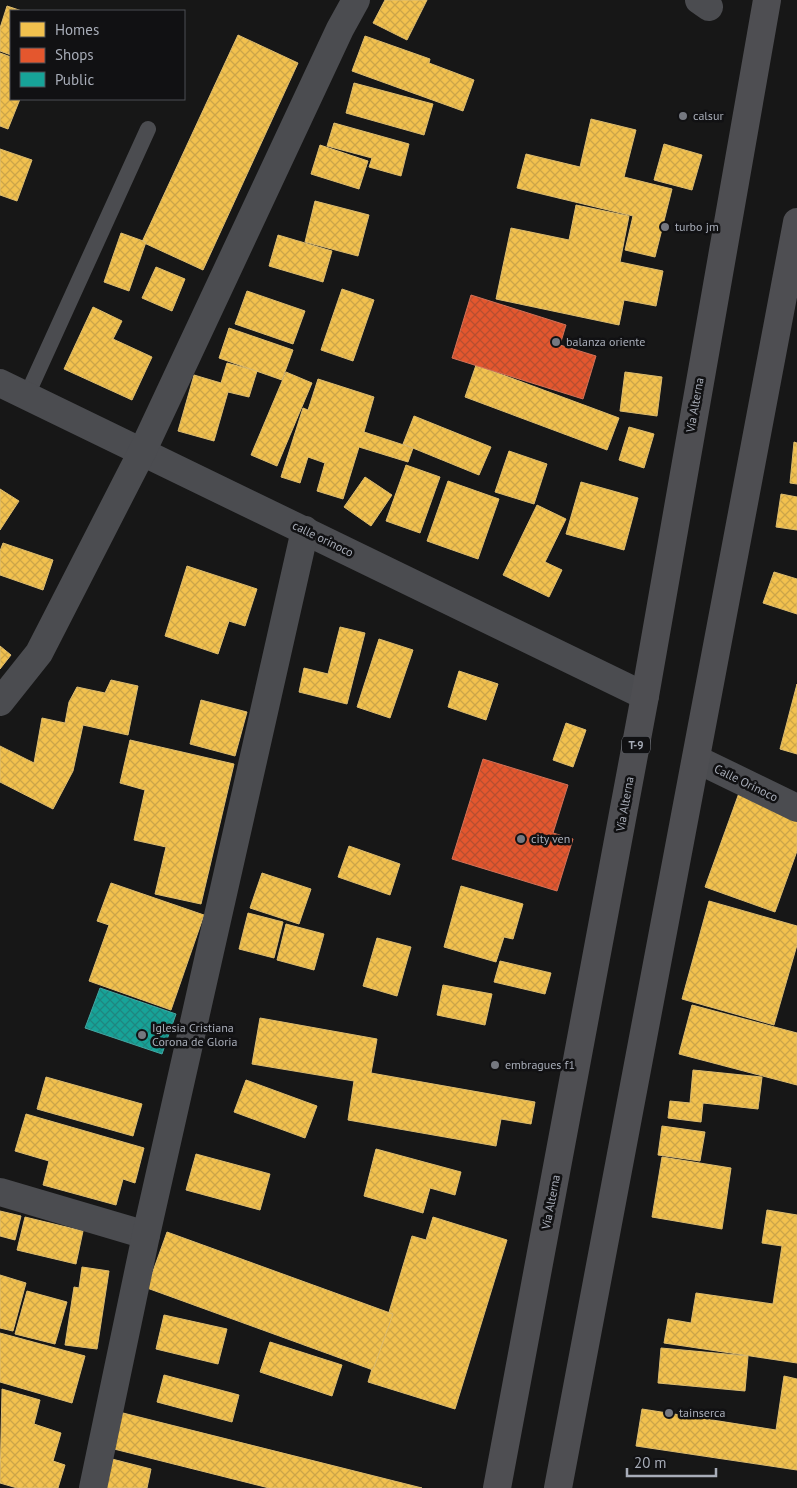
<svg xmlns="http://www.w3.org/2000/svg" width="797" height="1488" viewBox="0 0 797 1488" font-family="'PT Sans',sans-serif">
<defs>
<pattern id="homes-cross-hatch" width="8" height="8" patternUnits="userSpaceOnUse" patternTransform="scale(1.25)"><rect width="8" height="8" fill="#f2c14e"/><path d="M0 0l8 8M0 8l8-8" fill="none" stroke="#cca549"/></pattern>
<pattern id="shops-cross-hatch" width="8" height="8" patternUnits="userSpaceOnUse" patternTransform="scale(1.25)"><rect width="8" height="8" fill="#e4572e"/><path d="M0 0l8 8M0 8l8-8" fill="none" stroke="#b84e30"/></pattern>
<pattern id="public-cross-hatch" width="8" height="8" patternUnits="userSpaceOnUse" patternTransform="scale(1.25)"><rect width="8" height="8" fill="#17a398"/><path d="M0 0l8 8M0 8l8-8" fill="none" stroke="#1e8780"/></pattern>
</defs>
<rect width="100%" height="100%" fill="#171717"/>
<g fill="url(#homes-cross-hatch)" stroke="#dcbb6e">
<polygon points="385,0 427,0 407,40 373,23"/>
<polygon points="7,6 22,11 11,11 11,55 0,51 0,28"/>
<polygon points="238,35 298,63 203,270 142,242"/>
<polygon points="365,36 430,59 429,63 474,80 463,111 352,71"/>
<polygon points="0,53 11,57 11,99 20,99 8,129 0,126"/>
<polygon points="354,83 433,104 424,135 346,113"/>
<polygon points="591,119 636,130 624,177 672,189 655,257 625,250 633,216 517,188 526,154 580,167"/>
<polygon points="334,123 409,144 401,176 369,167 372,158 327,146"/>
<polygon points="664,144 702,155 692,190 654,180"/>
<polygon points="320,145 368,161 359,189 311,174"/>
<polygon points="0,149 32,160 17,201 0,195"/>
<polygon points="315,201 369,215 358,256 305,242"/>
<polygon points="576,205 629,216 620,262 663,271 656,306 624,300 619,325 496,299 511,228 569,240"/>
<polygon points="121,233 146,242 129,291 104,282"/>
<polygon points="278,235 332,251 323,282 269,266"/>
<polygon points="156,267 185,279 172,311 142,298"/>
<polygon points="342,289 374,300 353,361 321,350"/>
<polygon points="247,291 305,311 293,344 235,324"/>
<polygon points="93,307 122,321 113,339 152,357 132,400 64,369"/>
<polygon points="229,328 293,350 282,380 219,358"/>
<polygon points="227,363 257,371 249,397 228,392 214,441 178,431 194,375 221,383"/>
<polygon points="476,365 619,418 607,450 465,397"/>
<polygon points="286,372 312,383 277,466 251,455"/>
<polygon points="625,372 662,377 657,416 620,411"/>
<polygon points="318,379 374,397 364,432 413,448 408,462 359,447 343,499 317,491 325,463 308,457 300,483 281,477 303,408 308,410"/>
<polygon points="414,416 491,447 479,475 403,444"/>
<polygon points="629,427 654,434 644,468 619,460"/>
<polygon points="794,442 797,443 797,484 790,483"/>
<polygon points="509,451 547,464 534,504 495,492"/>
<polygon points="406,465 440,477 420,533 386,521"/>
<polygon points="365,477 392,495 371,526 344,507"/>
<polygon points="448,481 499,499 478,559 427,541"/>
<polygon points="581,482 638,498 624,550 566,534"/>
<polygon points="0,489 19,501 0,530"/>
<polygon points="781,494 797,497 797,530 776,527"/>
<polygon points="537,505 566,519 545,562 562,570 549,597 503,575"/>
<polygon points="3,543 53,560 43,590 0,575 0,551"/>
<polygon points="187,566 257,589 245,626 229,621 218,654 165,636"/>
<polygon points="774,572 797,579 797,614 763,603"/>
<polygon points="340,627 365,633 347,704 299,692 304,668 328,674"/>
<polygon points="379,639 413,650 390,718 357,707"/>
<polygon points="0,646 11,655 0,669"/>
<polygon points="459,671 498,684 486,720 448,707"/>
<polygon points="111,680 138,686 128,735 83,725 73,771 53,809 0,782 0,746 34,763 42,718 65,723 69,702 77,687 105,693"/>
<polygon points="797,684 797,754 780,749"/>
<polygon points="201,700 247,712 235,756 190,744"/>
<polygon points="566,723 586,730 573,767 553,760"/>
<polygon points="130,740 234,764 201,904 155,894 166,847 134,840 145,790 120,783"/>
<polygon points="739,793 797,813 797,851 775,912 705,887"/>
<polygon points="349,846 400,864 390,895 338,877"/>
<polygon points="262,873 311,889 299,924 250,908"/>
<polygon points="111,883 204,915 171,1010 89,981 109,925 97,921"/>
<polygon points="461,886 523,904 513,939 504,937 496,962 444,947"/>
<polygon points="709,901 797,926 797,945 774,1025 682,999"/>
<polygon points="248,913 283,922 274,958 239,949"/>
<polygon points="286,924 324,934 314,970 277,960"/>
<polygon points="377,938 411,947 397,996 363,986"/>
<polygon points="500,961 551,973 545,994 494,982"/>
<polygon points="443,985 492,994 485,1025 437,1015"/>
<polygon points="692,1005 797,1033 797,1085 679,1054"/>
<polygon points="260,1018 377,1039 371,1073 535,1102 531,1124 501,1119 496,1146 348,1120 354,1081 252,1064"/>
<polygon points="693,1070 762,1077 758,1109 703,1103 701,1122 668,1118 670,1101 690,1103"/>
<polygon points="46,1077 142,1104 133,1136 37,1109"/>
<polygon points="246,1080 317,1106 305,1138 234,1112"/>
<polygon points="26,1114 144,1148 135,1183 123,1179 116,1205 43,1185 49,1161 15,1151"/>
<polygon points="662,1126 705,1132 700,1161 658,1155"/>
<polygon points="376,1149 461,1172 455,1195 430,1188 423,1213 364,1196"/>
<polygon points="196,1154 270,1174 260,1210 186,1190"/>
<polygon points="662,1157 731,1168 722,1229 652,1217"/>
<polygon points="767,1210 797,1215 797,1363 664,1343 668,1319 691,1323 696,1293 773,1304 782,1246 762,1243"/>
<polygon points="0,1211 21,1216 15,1240 0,1236"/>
<polygon points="25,1217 83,1231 76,1264 17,1250"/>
<polygon points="433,1217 507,1240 455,1409 368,1382 412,1236 426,1240"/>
<polygon points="167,1232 393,1314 373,1370 147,1288"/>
<polygon points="82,1267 109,1271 97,1349 65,1345 74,1287 79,1288"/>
<polygon points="0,1275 26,1283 13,1331 0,1328"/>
<polygon points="27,1291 67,1302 55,1344 15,1334"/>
<polygon points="164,1315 227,1329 218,1364 156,1349"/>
<polygon points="0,1333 85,1356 72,1403 0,1382"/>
<polygon points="270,1342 342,1365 332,1396 260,1372"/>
<polygon points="661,1348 748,1356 745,1391 658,1383"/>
<polygon points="164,1375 239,1395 232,1422 157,1402"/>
<polygon points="784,1376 797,1379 797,1470 636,1446 642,1409 776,1430"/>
<polygon points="2,1389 40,1400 34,1424 61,1433 53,1461 65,1465 58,1488 17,1488 0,1483"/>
<polygon points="119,1412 422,1488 269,1488 110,1448"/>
<polygon points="112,1459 151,1469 147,1488 105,1488"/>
</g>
<g fill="url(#shops-cross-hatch)" stroke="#d27157">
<polygon points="471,295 566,325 560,345 596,356 583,399 452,358"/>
<polygon points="483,759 568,785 553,833 573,839 557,891 452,859"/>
</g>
<polygon fill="url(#public-cross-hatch)" stroke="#42a6a2" points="100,988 176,1014 162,1054 85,1028"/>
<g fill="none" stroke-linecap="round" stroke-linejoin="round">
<polyline stroke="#4b4c50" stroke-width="16" points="27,395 148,129"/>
<g stroke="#4b4c50" stroke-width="28">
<polyline points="699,0 709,7"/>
<polyline points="0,383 645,696"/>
<polyline points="0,702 39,653 142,452 340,29 356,0"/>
<polyline points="696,759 797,808"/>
<polyline points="0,1192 146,1235"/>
<polyline points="93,1488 146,1235 305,530"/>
</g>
<g stroke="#4e4e52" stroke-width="28">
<polyline points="497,1488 645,696 767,0"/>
<polyline points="558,1488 797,222"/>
</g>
</g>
<g fill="#757880" stroke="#111113" stroke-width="2">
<circle cx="683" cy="116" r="5"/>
<circle cx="665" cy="227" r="5"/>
<circle cx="556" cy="342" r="5"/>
<circle cx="521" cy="839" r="5"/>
<circle cx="142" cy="1035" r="5"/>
<circle cx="495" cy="1065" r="5"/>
<circle cx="669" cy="1413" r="5"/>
</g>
<g text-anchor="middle" stroke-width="5" stroke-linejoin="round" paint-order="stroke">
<rect fill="#111113" stroke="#7b7e86" stroke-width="1" x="622" y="736.5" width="28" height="17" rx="4"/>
<g font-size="11" font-weight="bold" fill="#a8adb8">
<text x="636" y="749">T-9</text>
</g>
<g font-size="12" fill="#a8adb8" stroke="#111113" text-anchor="start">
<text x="693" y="120">calsur</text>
<text x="675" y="231">turbo jm</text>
<text x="566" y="346">balanza oriente</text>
<text x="531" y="843">city ven</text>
<text x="152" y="1032">Iglesia Cristiana<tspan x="152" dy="14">Corona de Gloria</tspan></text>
<text x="505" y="1069">embragues f1</text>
<text x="679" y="1417">tainserca</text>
</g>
<g font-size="12" fill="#a8adb8" stroke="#111113">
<text transform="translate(695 405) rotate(-80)" y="4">Vía Alterna</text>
<text transform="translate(323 539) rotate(26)" y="4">calle orinoco</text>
<text transform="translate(746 783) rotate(26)" y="4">Calle Orinoco</text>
<text transform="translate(625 804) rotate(-80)" y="4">Vía Alterna</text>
<text transform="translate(551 1202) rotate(-79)" y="4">Vía Alterna</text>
</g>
</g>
<rect x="10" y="10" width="175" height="90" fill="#111113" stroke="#4d4f55"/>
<rect x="20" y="22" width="25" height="15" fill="#f2c14e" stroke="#4d4f55"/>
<text x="55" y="35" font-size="15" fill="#a8adb8">Homes</text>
<rect x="20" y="48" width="25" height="15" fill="#e4572e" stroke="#4d4f55"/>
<text x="55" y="60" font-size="15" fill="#a8adb8">Shops</text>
<rect x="20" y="72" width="25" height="15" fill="#17a398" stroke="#4d4f55"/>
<text x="55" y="85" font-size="15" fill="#a8adb8">Public</text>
<path d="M627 1468v8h89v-8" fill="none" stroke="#a8adb8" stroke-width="2.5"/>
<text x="634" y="1468" font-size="15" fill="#a8adb8" stroke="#111113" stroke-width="4" paint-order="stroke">20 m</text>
</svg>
